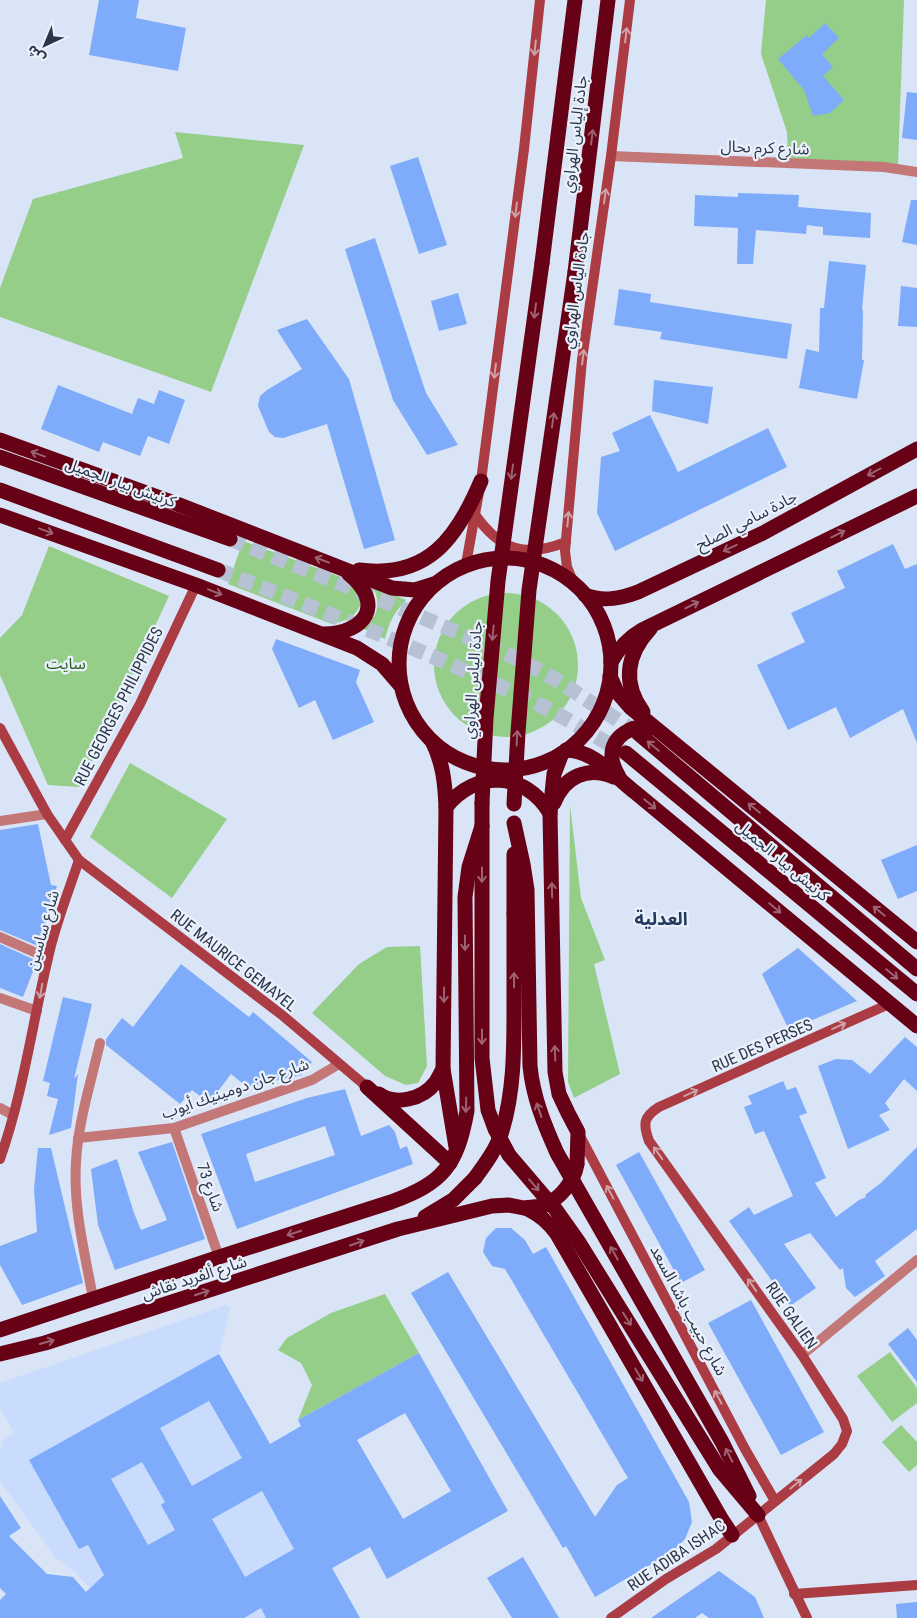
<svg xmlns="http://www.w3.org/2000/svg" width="917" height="1618" viewBox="0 0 917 1618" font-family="'Roboto Condensed','Noto Sans Arabic',sans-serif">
<rect width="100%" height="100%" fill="#d9e4f7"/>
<polygon fill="#c9dcfd" points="226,1305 230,1309 219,1354 339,1565 332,1569 360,1618 118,1618 76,1573 55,1557 0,1481 0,1449 3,1447 1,1442 14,1433 0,1408 0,1383"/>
<g fill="#94ce88">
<polygon points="766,0 904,0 898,164 788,159 787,132 761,54"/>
<polygon points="175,132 304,145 211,392 0,317 0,288 33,199 183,158"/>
<path d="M243,541L352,581L362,602C354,618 350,619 332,624L228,584Z"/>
<polygon points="49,546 169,596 80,787 48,785 0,675 0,638 22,615"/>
<path d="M372,586L406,600C395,611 388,624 385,639L362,628C378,619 382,602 372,586Z"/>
<circle cx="506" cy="665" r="72"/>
<polygon points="130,763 227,819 172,898 90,837"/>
<polygon points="570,805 581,898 605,960 594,964 620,1074 574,1098 568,1082"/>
<polygon points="420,946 427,1066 418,1083 406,1085 385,1076 312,1013 359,964 387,947"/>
<polygon points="385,1294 419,1353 298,1420 312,1385 301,1363 278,1350 287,1338 331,1313"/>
<polygon points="890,1352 917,1388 917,1403 892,1422 857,1376"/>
<polygon points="901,1425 917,1442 917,1465 909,1472 882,1442"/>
</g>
<g fill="#7eacfa" fill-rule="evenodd">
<polygon points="99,0 139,0 136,18 186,28 178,71 89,55"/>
<polygon points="825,23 839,38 822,54 833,67 823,76 844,100 830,113 813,116 804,90 778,59 807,35 809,38"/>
<polygon points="907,92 917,93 917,140 902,138"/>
<polygon points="418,157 447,245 419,254 390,166"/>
<polygon points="738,193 799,195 798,207 871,213 870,238 823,235 823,227 807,225 806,234 756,230 753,264 737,264 738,228 694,226 695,195 738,197"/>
<polygon points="911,200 917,200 917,245 902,242"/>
<polygon points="375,238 426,393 458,445 427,455 393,400 345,249"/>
<polygon points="829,261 866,265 862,310 863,310 862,360 864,360 857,399 799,388 806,349 819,352 820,308 824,308"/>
<polygon points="901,286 917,288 917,327 898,326"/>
<polygon points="619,289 651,294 650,302 792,324 787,359 660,339 662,332 614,325"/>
<polygon points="458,293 467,324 439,331 431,301"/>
<polygon points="307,319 349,379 395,540 364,549 327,424 283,438 275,437 269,432 258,406 260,396 267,390 302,369 277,330"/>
<polygon points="654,380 713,387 708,424 652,411"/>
<polygon points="58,385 132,414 138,398 154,404 159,390 185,400 169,444 148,436 140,456 103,442 99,452 41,429"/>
<polygon points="650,415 678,472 768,428 787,467 615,551 597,513 601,457 620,451 612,433"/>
<polygon points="893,544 905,569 917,564 917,743 903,709 850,738 836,707 788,730 757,665 805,642 791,613 845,588 837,571"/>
<polygon points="276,639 360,670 356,682 374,722 333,740 315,700 299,708 272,649"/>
<polygon points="38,824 51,885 57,886 38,946 0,930 0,830"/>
<polygon points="917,845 917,891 898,899 881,860"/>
<polygon points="0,944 37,961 23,997 0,988"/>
<polygon points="798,948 857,1001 789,1030 762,974"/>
<polygon points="181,964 249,1017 253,1012 312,1062 301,1075 247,1087 231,1074 209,1103 192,1090 180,1104 106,1045 106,1039 122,1018 133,1027"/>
<polygon points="63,997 92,1004 74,1079 78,1074 71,1128 49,1135 58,1099 47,1096 50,1083 43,1081"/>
<polygon points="905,1037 917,1047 917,1091 904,1079 885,1103 890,1110 879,1115 890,1130 848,1149 818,1066 836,1059 852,1060 870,1074"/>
<polygon points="783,1081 787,1090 796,1087 807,1113 799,1116 826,1178 815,1183 836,1217 859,1200 866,1197 865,1195 881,1183 917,1147 917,1229 875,1261 885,1276 855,1297 846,1288 843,1268 840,1270 810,1233 784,1244 816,1288 790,1306 729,1221 749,1207 754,1215 793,1196 764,1131 755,1134 744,1107 752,1104 748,1096"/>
<path d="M345,1089L361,1136L389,1125L395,1132L400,1149L407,1146L413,1164L237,1229L201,1134L307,1098ZM325,1126L335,1155L255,1182L246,1154Z"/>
<polygon points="172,1142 205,1239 115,1270 98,1225 91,1169 117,1159 134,1213 141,1230 167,1220 138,1152"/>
<polygon points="38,1148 51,1148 83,1283 22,1305 0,1265 0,1246 37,1232 34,1189"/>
<polygon points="639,1152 705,1270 681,1283 616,1165"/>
<polygon points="496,1228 511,1228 525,1240 533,1254 546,1247 689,1502 692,1522 685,1539 672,1552 595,1597 566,1546 563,1548 411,1293 448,1272 595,1517 617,1485 628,1478 505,1269 492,1266 483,1252 486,1238"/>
<polygon points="751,1300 824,1432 781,1455 708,1323"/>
<polygon points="908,1328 917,1340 917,1382 888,1344"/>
<path d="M419,1353L508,1511L387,1579L370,1547L332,1568L360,1618H266L261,1608L244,1618H0V1600L6,1594L0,1588V1496L21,1528L9,1536L47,1574L73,1577L86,1592L104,1575L88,1545L79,1549L29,1460L219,1354L270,1444L301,1426L298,1420ZM209,1401L242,1458L192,1486L160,1428ZM405,1413L451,1491L403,1519L357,1440ZM142,1462L165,1502L161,1505L175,1530L148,1545L111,1479ZM262,1491L294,1549L245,1577L212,1519Z"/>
<polygon points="523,1557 559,1618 512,1618 487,1578"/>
<polygon points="719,1571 755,1597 764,1618 709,1618 702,1613 695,1618 651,1618"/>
<polygon points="917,1602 917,1618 897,1618 896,1604"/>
</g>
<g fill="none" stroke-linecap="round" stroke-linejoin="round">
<g stroke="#b6c1d4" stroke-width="15" stroke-dasharray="15 8" stroke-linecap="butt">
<polyline points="230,539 391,604 510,655 555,679 639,734"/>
<path d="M218,570C327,613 436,655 542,706C570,720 597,738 625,753"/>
</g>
<g stroke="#c47777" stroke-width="10">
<polyline points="611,156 884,167 917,172"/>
<polyline points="0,821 47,814"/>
<polyline points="0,937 48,958"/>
<polyline points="0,998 37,1011"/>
<polyline points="0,1108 13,1115"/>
<polyline points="174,1128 219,1257"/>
<polyline points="78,1138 174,1128 312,1080 339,1064"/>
<path d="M93,1298C85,1254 73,1208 76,1162C78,1122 91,1082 100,1043"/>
<polyline points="802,1355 917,1260"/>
</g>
<g stroke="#ab3c43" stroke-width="10">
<path d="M476,516C500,550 526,558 566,542"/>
<polyline points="466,564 481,481 524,149 540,0"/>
<polyline points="574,584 567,567 565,551 582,360 611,156 630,0"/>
<polyline points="0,728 47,814 79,860 282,1015 367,1087"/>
<polyline points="65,840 140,704 196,585"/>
<polyline points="579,1134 745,1449 775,1501"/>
<path d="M0,1159C23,1094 32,1025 48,958C55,925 68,893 79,860"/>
<polyline points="758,1515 807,1618"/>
<polyline points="794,1594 917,1585"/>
<path d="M611,1618L666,1579L716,1549L834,1454L842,1444L847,1431L843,1419L802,1355L649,1141C643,1124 643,1117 659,1107L889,1004"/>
</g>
<g stroke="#670216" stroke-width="15">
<polyline points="542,263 575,0"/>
<polyline points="575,272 608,0"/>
<polyline points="0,440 177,504 392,588 415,590 434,584"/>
<polyline points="0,457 230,539"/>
<polyline points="0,490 218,570"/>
<polyline points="0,515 196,585 357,648 382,664 401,686"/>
<circle cx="505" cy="664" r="106"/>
<path d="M359,570C428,579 457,538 481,481"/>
<path d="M585,595C603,602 620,599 638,592L763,533L917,449"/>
<path d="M324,634C366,633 385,604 349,574"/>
<path d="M611,662C619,648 628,638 642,630L917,496"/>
<polyline points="610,676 617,692 631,708 917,942"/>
<path d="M643,712C622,683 626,655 650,629"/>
<polyline points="639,734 917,969"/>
<path d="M432,741C443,763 445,783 446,807L443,1069L456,1147"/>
<path d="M566,750C594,750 616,778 636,793L917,1026"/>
<polyline points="562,753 554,774 550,813 555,1072 559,1094 568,1113 578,1132 577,1164"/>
<polyline points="626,753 917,994"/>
<path d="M619,777C615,770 611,763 612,755C612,736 633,724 649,728"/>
<polyline points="482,803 482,1058 488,1110 495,1129 509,1155 556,1210 578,1241 720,1470 758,1515"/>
<path d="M554,803C564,776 588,766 614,777"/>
<path d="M446,807C476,769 525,772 550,813"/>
<path d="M514,823L523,864L527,890L530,1066C533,1097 544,1124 557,1153L722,1442L749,1496"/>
<polyline points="514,913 514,854"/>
<polyline points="367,1087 450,1163"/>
<path d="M379,1094C395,1106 423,1099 435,1083C438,1079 440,1074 443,1069"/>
<path d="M526,1208C540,1215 548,1222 557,1234L722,1520L732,1535"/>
<polyline points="425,1217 453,1200 475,1178"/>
<path d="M0,1330L219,1257L391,1202C443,1183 457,1166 467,1111L465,897L469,867L482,826"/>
<polyline points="0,1354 45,1343 398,1229 492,1206 509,1205 524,1208 543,1206"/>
</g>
<g stroke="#670216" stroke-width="15">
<polyline points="482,803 486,718 498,581 542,263"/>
<polyline points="514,804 518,732 529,590 575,272"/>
<path d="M475,1178C486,1163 497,1148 502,1131C514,1092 514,1050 514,1009C514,977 514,945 514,913"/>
<path d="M543,1206C560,1199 574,1182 577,1164"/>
</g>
</g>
<defs><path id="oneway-shaft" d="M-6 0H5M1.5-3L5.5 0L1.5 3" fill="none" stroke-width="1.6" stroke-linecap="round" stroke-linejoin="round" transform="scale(1.25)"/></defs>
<g stroke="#cea0a8">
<use href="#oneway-shaft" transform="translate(626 35) rotate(-83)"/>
<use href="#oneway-shaft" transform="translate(535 48) rotate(96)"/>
<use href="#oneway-shaft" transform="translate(605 196) rotate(-82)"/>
<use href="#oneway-shaft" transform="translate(516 210) rotate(97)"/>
<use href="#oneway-shaft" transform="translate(583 357) rotate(-83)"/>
<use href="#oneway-shaft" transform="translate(495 371) rotate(97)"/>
<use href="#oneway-shaft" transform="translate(568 519) rotate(-85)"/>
<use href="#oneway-shaft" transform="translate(41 991) rotate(101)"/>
<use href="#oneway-shaft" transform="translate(839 1026) rotate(-24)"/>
<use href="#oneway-shaft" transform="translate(691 1093) rotate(-24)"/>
<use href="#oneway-shaft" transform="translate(658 1153) rotate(-125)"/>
<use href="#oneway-shaft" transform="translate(610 1192) rotate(-118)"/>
<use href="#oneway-shaft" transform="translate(752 1285) rotate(-125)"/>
<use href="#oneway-shaft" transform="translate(718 1397) rotate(-118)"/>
<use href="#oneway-shaft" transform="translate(796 1484) rotate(-39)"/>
</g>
<g stroke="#9c6272">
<use href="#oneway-shaft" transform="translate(592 137) rotate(-83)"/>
<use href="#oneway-shaft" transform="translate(535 311) rotate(98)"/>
<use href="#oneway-shaft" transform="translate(553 420) rotate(-82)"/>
<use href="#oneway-shaft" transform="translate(38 454) rotate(-160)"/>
<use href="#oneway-shaft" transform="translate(512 472) rotate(98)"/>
<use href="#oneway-shaft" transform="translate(874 472) rotate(152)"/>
<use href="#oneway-shaft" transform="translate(46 531) rotate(20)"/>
<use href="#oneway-shaft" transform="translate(838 534) rotate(-26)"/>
<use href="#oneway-shaft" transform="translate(730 548) rotate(155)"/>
<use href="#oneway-shaft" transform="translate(322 560) rotate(-159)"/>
<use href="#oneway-shaft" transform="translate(215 592) rotate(21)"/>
<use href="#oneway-shaft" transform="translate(692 605) rotate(-26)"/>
<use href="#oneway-shaft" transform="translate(493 633) rotate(95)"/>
<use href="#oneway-shaft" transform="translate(517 738) rotate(-87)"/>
<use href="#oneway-shaft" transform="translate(653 746) rotate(-140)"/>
<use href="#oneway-shaft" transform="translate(650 804) rotate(40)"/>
<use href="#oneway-shaft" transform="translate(754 808) rotate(-141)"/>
<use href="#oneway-shaft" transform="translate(482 875) rotate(90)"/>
<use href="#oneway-shaft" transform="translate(552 890) rotate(-91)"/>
<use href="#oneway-shaft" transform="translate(775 908) rotate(40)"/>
<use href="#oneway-shaft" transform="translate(879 911) rotate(-141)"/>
<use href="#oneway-shaft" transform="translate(465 943) rotate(90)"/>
<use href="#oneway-shaft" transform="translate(892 974) rotate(40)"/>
<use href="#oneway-shaft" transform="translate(514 980) rotate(-90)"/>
<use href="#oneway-shaft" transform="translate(444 995) rotate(91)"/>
<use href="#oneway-shaft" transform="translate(482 1037) rotate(90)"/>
<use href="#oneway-shaft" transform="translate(555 1053) rotate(-92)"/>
<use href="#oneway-shaft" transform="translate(466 1105) rotate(92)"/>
<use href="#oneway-shaft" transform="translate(539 1110) rotate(-109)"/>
<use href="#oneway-shaft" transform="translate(534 1185) rotate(49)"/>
<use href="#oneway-shaft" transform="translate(294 1233) rotate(162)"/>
<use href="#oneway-shaft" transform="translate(357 1243) rotate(-19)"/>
<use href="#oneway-shaft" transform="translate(614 1253) rotate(-120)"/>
<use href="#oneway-shaft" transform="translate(202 1293) rotate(-18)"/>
<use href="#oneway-shaft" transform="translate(627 1319) rotate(58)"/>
<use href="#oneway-shaft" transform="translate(47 1342) rotate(-16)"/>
<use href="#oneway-shaft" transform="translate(639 1375) rotate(60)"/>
<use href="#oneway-shaft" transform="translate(729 1455) rotate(-117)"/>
</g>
<g text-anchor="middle" stroke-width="4.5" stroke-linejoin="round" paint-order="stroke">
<g font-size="16" fill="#2b3649" stroke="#ebf1fb">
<text transform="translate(574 134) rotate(-83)" y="6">جادة إلياس الهراوي</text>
<text transform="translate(765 147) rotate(2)" y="6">شارع كرم ىحال</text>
<text transform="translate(575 290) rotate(-82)" y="6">جادة الياس الهراوي</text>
<text transform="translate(121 482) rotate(20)" y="6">كرنيش بيار الجميل</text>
<text transform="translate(746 520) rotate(-27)" y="6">جادة سامي الصلح</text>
<text transform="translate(472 680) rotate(-86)" y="6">جادة الياس الهراوي</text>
<text transform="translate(118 706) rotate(-63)" y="6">RUE GEORGES PHILIPPIDES</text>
<text transform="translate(783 860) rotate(40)" y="6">كرنيش بيار الجميل</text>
<text transform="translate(42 930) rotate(-74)" y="6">شارع ساسين</text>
<text transform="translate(234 960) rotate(38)" y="6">RUE MAURICE GEMAYEL</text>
<text transform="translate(762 1045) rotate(-24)" y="6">RUE DES PERSES</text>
<text transform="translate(235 1088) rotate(-19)" y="6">شارع جان دومينيك أيوب</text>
<text transform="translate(211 1187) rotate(70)" y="6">شارع 73</text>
<text transform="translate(194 1277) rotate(-18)" y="6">شارع ألفريد نقاش</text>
<text transform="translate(689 1310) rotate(62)" y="6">شارع حبيب باشا السعد</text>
<text transform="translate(792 1315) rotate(55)" y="6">RUE GALIEN</text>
<text transform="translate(676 1555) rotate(-34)" y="6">RUE ADIBA ISHAC</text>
</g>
<g font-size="16" fill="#275c1b" stroke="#ebf1fb">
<text x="66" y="669">سايت</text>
</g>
<g font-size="18" font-weight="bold" fill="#23395f" stroke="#ebf1fb">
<text x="661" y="925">العدلية</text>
</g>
</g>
<g transform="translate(45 45) rotate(224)" stroke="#ebf1fb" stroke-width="4" paint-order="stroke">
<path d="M0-4L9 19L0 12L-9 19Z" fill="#2b3649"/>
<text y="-8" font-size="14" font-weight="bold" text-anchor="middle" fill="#2b3649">ش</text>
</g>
</svg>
